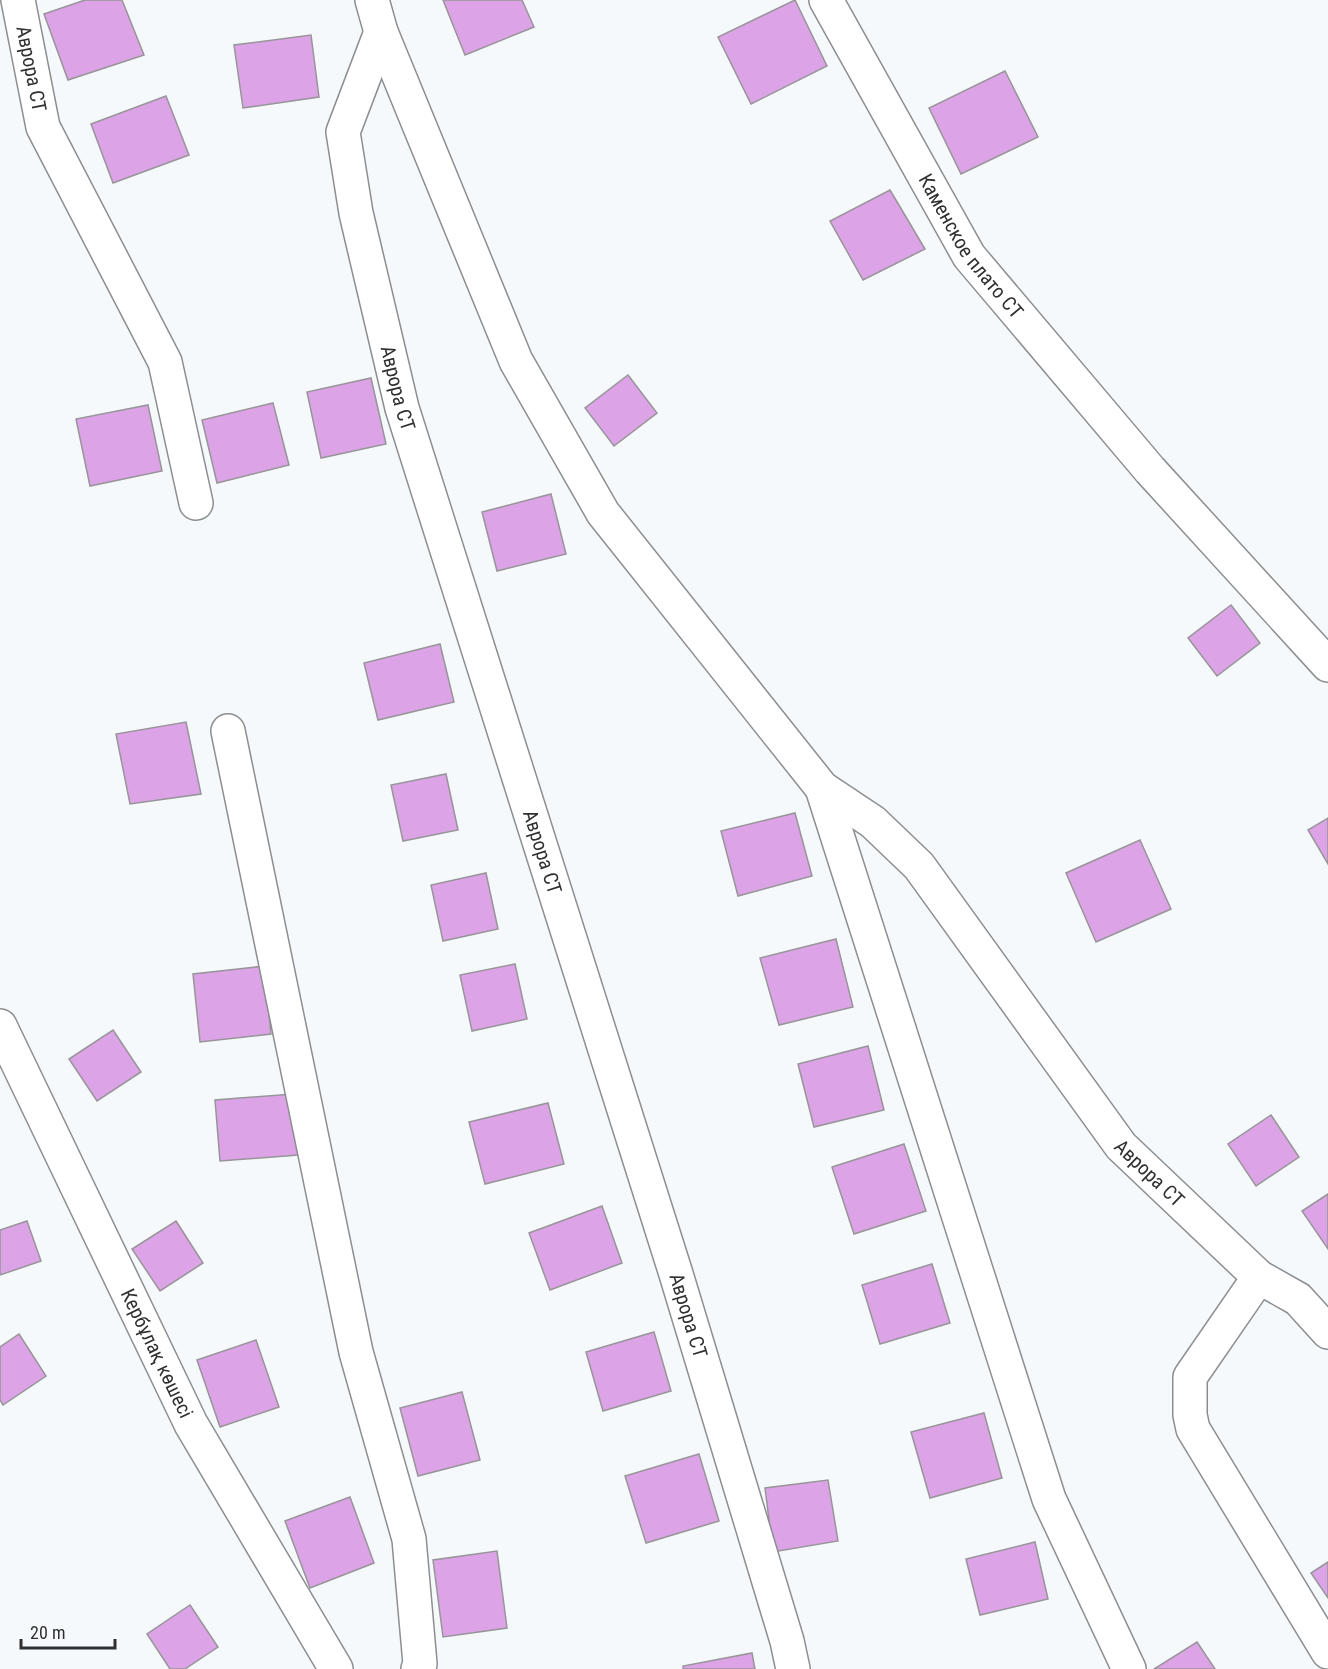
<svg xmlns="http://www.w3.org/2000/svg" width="1328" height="1669" viewBox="0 0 1328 1669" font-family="'Roboto Condensed',sans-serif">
<rect width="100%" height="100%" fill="#f6f9fb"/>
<g fill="#dca3e7" stroke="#979598" stroke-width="1.5">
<polygon points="85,0 122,0 144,55 68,80 44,14"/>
<polygon points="443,0 522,0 534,27 465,55"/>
<polygon points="795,0 827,66 751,104 718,37"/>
<polygon points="311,35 319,97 243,108 234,45"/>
<polygon points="1005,71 1038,137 961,174 929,108"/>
<polygon points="166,96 189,155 113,183 91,124"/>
<polygon points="890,190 925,249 863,280 830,221"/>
<polygon points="628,375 657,413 614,446 585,408"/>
<polygon points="371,378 386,444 321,458 307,392"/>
<polygon points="273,403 289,465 217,483 202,420"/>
<polygon points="148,405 162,471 90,486 76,419"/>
<polygon points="551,494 566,554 497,571 482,512"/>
<polygon points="1231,605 1260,643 1217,676 1188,638"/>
<polygon points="440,644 454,702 378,720 364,663"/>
<polygon points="186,722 201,794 130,804 116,734"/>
<polygon points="446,774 458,830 403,841 391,785"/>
<polygon points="795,813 812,876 738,896 721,831"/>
<polygon points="1328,818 1328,864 1308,830"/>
<polygon points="1140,840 1171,909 1096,942 1066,873"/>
<polygon points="486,873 498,929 443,941 431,885"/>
<polygon points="836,939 853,1007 779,1025 760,958"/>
<polygon points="515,964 527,1019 472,1031 460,975"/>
<polygon points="264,966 271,1034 200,1042 193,974"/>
<polygon points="113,1030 141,1072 97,1101 69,1059"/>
<polygon points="868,1046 884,1110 814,1127 798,1064"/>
<polygon points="293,1094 298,1155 220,1161 215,1100"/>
<polygon points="548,1103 564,1164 485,1184 469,1122"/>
<polygon points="1271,1115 1299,1157 1256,1186 1228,1144"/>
<polygon points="904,1144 926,1211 854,1234 832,1167"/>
<polygon points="1328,1194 1328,1249 1302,1211"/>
<polygon points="602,1206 622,1263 550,1290 529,1233"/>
<polygon points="27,1221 41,1261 0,1275 0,1230"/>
<polygon points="176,1221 203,1263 160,1291 132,1249"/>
<polygon points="932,1264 950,1323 880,1344 862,1285"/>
<polygon points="654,1332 671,1391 603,1411 586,1352"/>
<polygon points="19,1334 46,1376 3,1405 0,1400 0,1347"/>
<polygon points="256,1340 279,1407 220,1427 197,1360"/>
<polygon points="462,1392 480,1460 418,1476 400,1408"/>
<polygon points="984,1413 1002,1478 930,1498 911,1432"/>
<polygon points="699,1454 719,1521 646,1543 625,1476"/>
<polygon points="828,1480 838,1541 773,1552 765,1488"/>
<polygon points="350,1497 374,1563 310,1588 285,1521"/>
<polygon points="1035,1542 1048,1599 980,1615 966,1559"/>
<polygon points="497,1551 507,1628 443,1637 433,1560"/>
<polygon points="1328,1562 1328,1598 1311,1573"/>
<polygon points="190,1605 218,1647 185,1669 170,1669 147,1634"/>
<polygon points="1197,1642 1215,1669 1154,1669"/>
<polygon points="752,1653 755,1669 683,1669 683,1666"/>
</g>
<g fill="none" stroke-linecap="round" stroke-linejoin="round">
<g stroke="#8c8e90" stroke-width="36">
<g id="minor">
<path id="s1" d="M18,0L43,127L165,362L196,503"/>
<path id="s2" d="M372,0L381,32L516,361L603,513L822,788L873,822L919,866L1121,1146L1259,1277L1298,1299L1328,1332"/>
<path id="s3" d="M826,0L969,256L1150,470L1328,665"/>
<path id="s4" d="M381,32L343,132L356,213L402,408L676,1274L787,1641L793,1669"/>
<polyline points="228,731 356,1352 409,1539 420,1664 418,1669"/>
<polyline points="822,788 1049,1499 1129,1669"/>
<path id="s5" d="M0,1026L191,1424L336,1669"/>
<polyline points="1259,1277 1190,1377 1190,1415 1193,1429 1328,1652"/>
</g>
</g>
<use href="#minor" stroke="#fff" stroke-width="33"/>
</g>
<g text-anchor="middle" stroke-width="5" stroke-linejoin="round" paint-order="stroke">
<g font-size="20" fill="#2f3031" stroke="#f6f9fb">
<text dy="7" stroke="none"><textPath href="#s1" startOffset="70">Аврора СТ</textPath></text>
<text dy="7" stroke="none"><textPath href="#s3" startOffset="286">Каменское плато СТ</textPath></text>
<text dy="7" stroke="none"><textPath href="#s4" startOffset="369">Аврора СТ</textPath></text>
<text dy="7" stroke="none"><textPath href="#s4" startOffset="855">Аврора СТ</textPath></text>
<text dy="7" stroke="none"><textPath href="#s2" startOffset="1425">Аврора СТ</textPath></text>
<text dy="7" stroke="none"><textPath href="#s4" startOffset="1341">Аврора СТ</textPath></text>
<text dy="7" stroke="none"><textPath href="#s5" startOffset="363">Кербұлақ көшесі</textPath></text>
</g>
</g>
<path d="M21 1639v9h94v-9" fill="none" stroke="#2f3031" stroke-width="3"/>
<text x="30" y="1639" font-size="18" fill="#2f3031" stroke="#f6f9fb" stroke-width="4.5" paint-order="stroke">20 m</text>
</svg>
